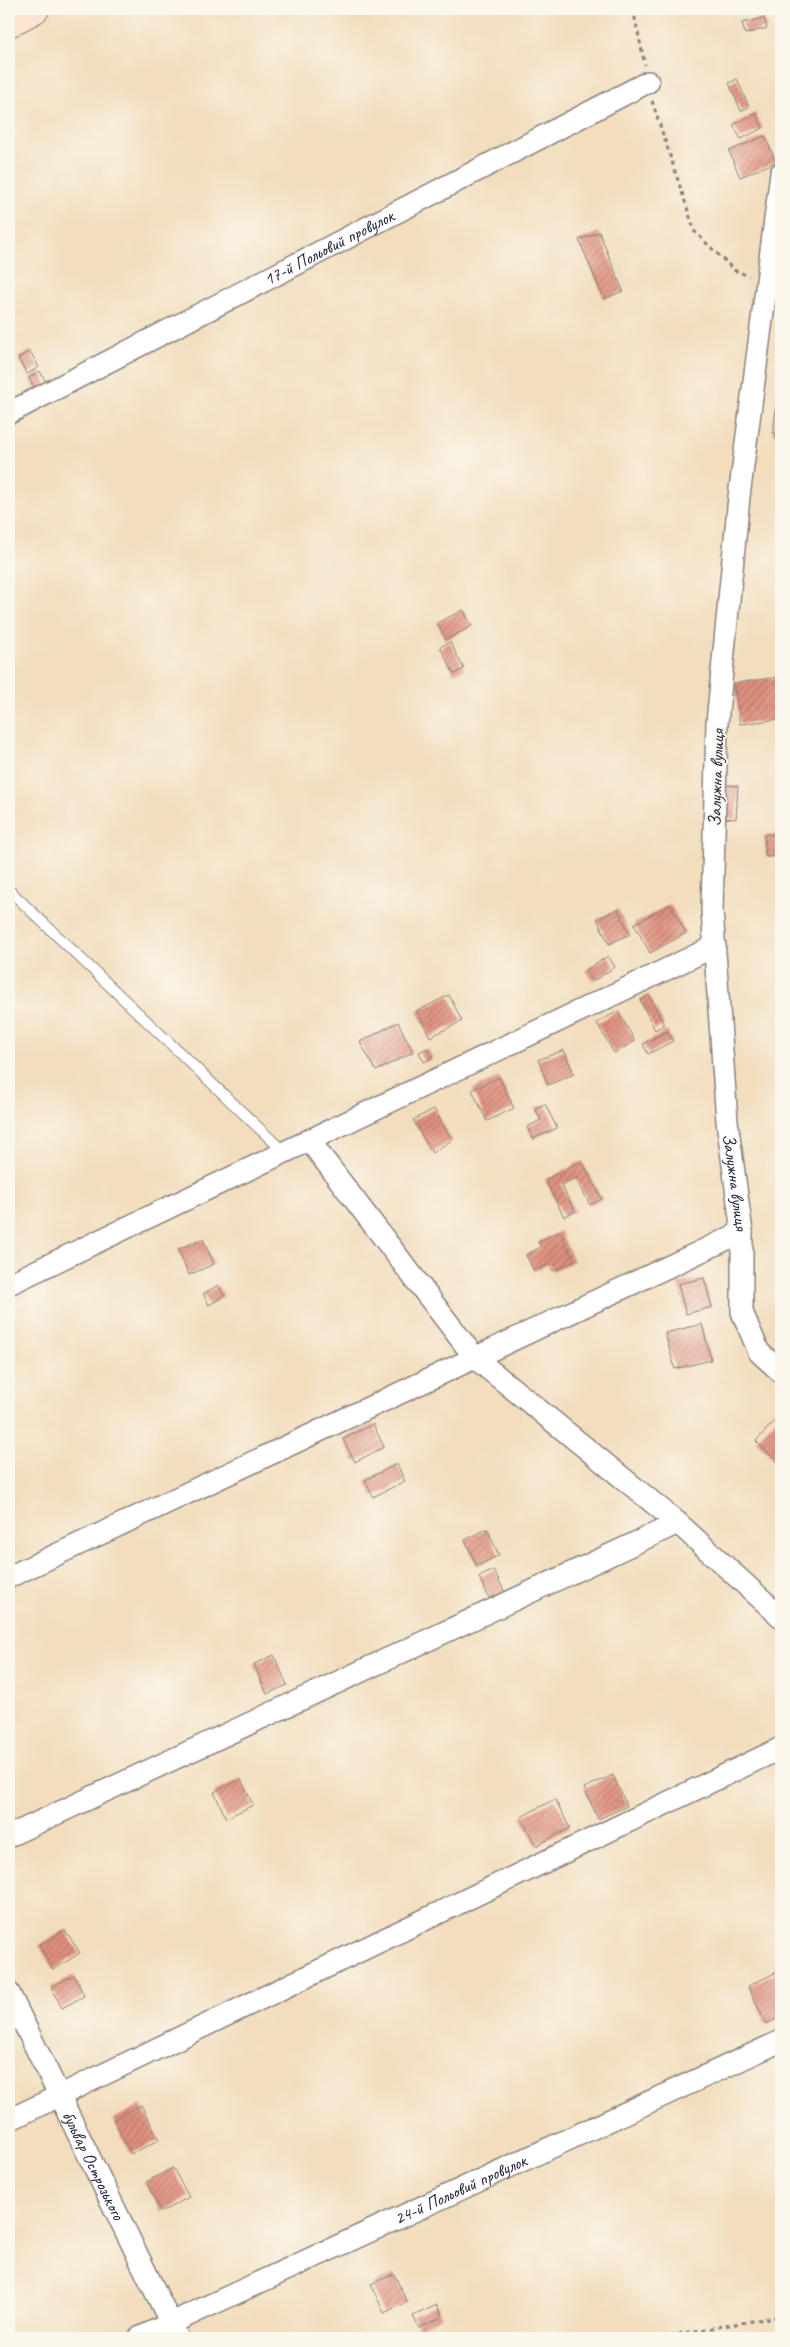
<svg xmlns="http://www.w3.org/2000/svg" width="790" height="2347" viewBox="0 0 790 2347" font-family="Caveat,sans-serif">
<defs>
<pattern id="building-hatch" width="6" height="6" patternUnits="userSpaceOnUse" patternTransform="scale(1.25)"><rect width="6" height="6" fill="#e0907d"/><path d="M-1 1l2-2M0 6l6-6M5 7l2-2" fill="none" stroke="#b57568"/></pattern>
</defs>
<rect width="100%" height="100%" fill="#fbf7ec"/>
<filter id="ink" filterUnits="userSpaceOnUse"><feTurbulence type="fractalNoise" baseFrequency=".02" numOctaves="2"/><feDisplacementMap in="SourceGraphic" scale="10" xChannelSelector="R" yChannelSelector="G"/><feConvolveMatrix kernelMatrix="1 2 1 2 8 2 1 2 1" color-interpolation-filters="sRGB"/></filter>
<filter id="wash" filterUnits="userSpaceOnUse"><feTurbulence type="fractalNoise" baseFrequency=".0096" numOctaves="4" result="noise"/><feDisplacementMap in="SourceGraphic" scale="20" xChannelSelector="R" yChannelSelector="G"/><feGaussianBlur stdDeviation="1.12" result="paint"/><feColorMatrix in="noise" values="0 0 0 0 0 0 0 0 0 0 0 0 0 0 0 0 0 1.4 0 .05"/><feComposite in="paint" operator="in"/></filter>
<g filter="url(#wash)">
<rect width="100%" height="100%" fill="#f2ddbd"/>
<g id="blocks">
<g fill="url(#building-hatch)">
<polygon points="764,18 767,28 745,34 742,23"/>
<polygon points="737,79 749,107 741,111 729,83"/>
<polygon points="755,113 763,128 741,139 733,125"/>
<polygon points="765,136 776,162 740,177 729,151"/>
<polygon points="599,232 623,291 604,299 579,240"/>
<polygon points="30,351 39,367 27,374 18,358"/>
<polygon points="40,371 48,386 37,392 29,378"/>
<polygon points="777,400 781,400 781,434 773,433"/>
<polygon points="463,610 472,626 446,640 437,623"/>
<polygon points="450,642 464,669 454,674 440,647"/>
<polygon points="781,677 781,719 740,724 734,683"/>
<polygon points="726,785 738,786 736,819 724,818"/>
<polygon points="781,833 781,856 766,857 764,835"/>
<polygon points="670,904 686,933 650,953 634,924"/>
<polygon points="618,909 630,934 609,944 597,919"/>
<polygon points="608,956 615,967 593,981 586,970"/>
<polygon points="449,995 462,1021 430,1037 417,1011"/>
<polygon points="649,995 664,1025 655,1030 640,1000"/>
<polygon points="618,1011 635,1041 614,1053 597,1023"/>
<polygon points="398,1022 413,1052 376,1071 360,1042"/>
<polygon points="667,1031 673,1041 648,1054 643,1044"/>
<polygon points="427,1048 433,1058 424,1062 419,1052"/>
<polygon points="564,1050 574,1074 548,1085 538,1060"/>
<polygon points="499,1077 514,1108 487,1121 472,1090"/>
<polygon points="545,1104 557,1128 533,1139 527,1127 541,1120 535,1108"/>
<polygon points="434,1109 452,1140 432,1153 413,1120"/>
<polygon points="582,1161 602,1199 590,1205 576,1178 561,1185 575,1211 564,1217 545,1180"/>
<polygon points="560,1231 574,1261 553,1271 549,1264 534,1271 526,1255 541,1247 538,1242"/>
<polygon points="203,1239 214,1264 189,1275 178,1249"/>
<polygon points="704,1278 712,1307 686,1314 678,1284"/>
<polygon points="218,1285 224,1296 209,1305 203,1294"/>
<polygon points="702,1324 711,1360 675,1369 665,1333"/>
<polygon points="780,1415 781,1462 779,1464 756,1441"/>
<polygon points="373,1424 384,1447 355,1462 343,1439"/>
<polygon points="397,1464 405,1481 373,1497 365,1480"/>
<polygon points="487,1529 499,1555 477,1566 465,1540"/>
<polygon points="494,1570 506,1595 491,1602 479,1577"/>
<polygon points="274,1655 287,1685 267,1694 254,1664"/>
<polygon points="613,1775 627,1806 598,1819 584,1788"/>
<polygon points="241,1779 253,1805 226,1818 214,1792"/>
<polygon points="555,1799 570,1828 536,1846 521,1817"/>
<polygon points="65,1930 80,1953 53,1970 39,1945"/>
<polygon points="781,1970 781,2017 766,2024 748,1986"/>
<polygon points="74,1975 84,1996 62,2008 51,1987"/>
<polygon points="141,2105 159,2140 131,2154 113,2119"/>
<polygon points="173,2168 189,2197 161,2212 146,2182"/>
<polygon points="394,2274 407,2302 384,2313 371,2284"/>
<polygon points="437,2305 442,2317 419,2328 413,2316"/>
</g>
</g>
</g>
<g filter="url(#ink)">
<use href="#blocks" fill-opacity="0" stroke="#8a807c" stroke-width="1"/>
<g fill="none" stroke-linecap="round" stroke-linejoin="round">
<g stroke="#8a807c" stroke-width="12">
<polyline id="lane" points="9,890 284,1152"/>
</g>
<g stroke="#8a807c" stroke-width="24">
<g id="street">
<path id="s1" d="M781,173L739,497L717,723L712,910L727,1121L742,1232V1312L759,1352L781,1372"/>
<path id="s2" d="M9,413L648,82"/>
<polyline points="309,1140 475,1358 678,1523 781,1617"/>
<polyline points="9,1284 715,946"/>
<polyline points="9,1577 742,1232"/>
<polyline points="9,1836 678,1523"/>
<path id="s3" d="M9,1993L178,2338"/>
<polyline points="9,2120 781,1748"/>
<path id="s4" d="M139,2338L781,2041"/>
</g>
</g>
<g stroke="#8a807c" stroke-width="30">
<polyline id="secondary" points="9,23 35,9"/>
</g>
<g stroke="#8a807c" stroke-width="3" stroke-dasharray="4 4" stroke-linecap="butt">
<polyline points="633,9 645,65"/>
<polyline points="652,101 695,232 734,270 749,276"/>
<polyline points="655,2338 781,2316"/>
</g>
<use href="#lane" stroke="#fff" stroke-width="10"/>
<use href="#street" stroke="#fff" stroke-width="21"/>
<use href="#secondary" stroke="#fde4d1" stroke-width="28"/>
</g>
</g>
<g text-anchor="middle" stroke-width="4" stroke-linejoin="round" paint-order="stroke">
<g font-size="18" fill="#22223b" stroke="#fbf7ec">
<text dy="6" stroke="none"><textPath href="#s2" startOffset="360">17-й Польовий провулок</textPath></text>
<text transform="translate(716 778) rotate(-88)" y="6">Залужна вулиця</text>
<text dy="6" stroke="none"><textPath href="#s1" startOffset="1014">Залужна вулиця</textPath></text>
<text dy="6" stroke="none"><textPath href="#s3" startOffset="192">бульвар Острозького</textPath></text>
<text dy="6" stroke="none"><textPath href="#s4" startOffset="354">24-й Польовий провулок</textPath></text>
</g>
</g>
<rect width="790" height="2347" fill="none" stroke="#fbf7ec" stroke-width="30"/>
</svg>
